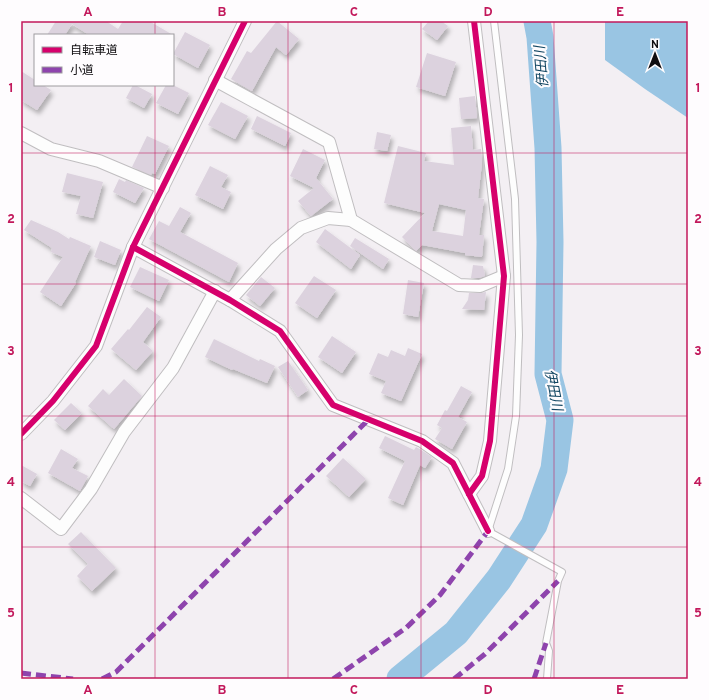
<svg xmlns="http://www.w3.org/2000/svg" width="709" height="700" viewBox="0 0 709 700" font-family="Overpass,'Noto Sans JP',sans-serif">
<defs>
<filter id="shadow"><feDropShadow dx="2.5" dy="4.5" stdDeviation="2" flood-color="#0004"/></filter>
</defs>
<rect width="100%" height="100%" fill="#f3eff3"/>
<polygon fill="#99c5e3" points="605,21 688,21 688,118 645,89 605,60"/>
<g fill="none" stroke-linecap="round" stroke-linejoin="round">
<polyline stroke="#99c5e3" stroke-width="27" points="400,679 456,633 499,579 534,525 554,469 560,420 548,374 550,242 548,148 540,37 537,21"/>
</g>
<g fill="#dcd2de" fill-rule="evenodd" filter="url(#shadow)">
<polygon points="56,21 106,21 118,29 123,21 149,21 173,35 89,35 72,24 65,35 47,35"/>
<polygon points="277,21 299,39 286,55 276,47 252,91 231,79 247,51 251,53"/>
<polygon points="429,21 441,21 448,26 437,40 422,29"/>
<polygon points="185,32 210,45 198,68 173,54"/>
<polygon points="427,53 456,62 445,96 416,87"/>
<polygon points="21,71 35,80 35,85 43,85 51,90 37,110 21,100"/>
<polygon points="133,85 135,85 152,94 144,108 126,98"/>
<polygon points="166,85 173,85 189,93 178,114 156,103"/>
<polygon points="475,96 477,118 461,119 459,98"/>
<polygon points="221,102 248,116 235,139 208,125"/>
<polygon points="257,116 291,133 285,146 251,129"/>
<path d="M471,126L473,150L481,149L482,163L478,198L484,199L479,235H484L482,257L465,255V253L422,245L416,251L402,237L425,213L384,203L398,146L426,153L424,161L454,165L451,128ZM439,204L466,210L463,236L432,231Z"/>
<polygon points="377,132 391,135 387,151 374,149"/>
<polygon points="147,136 169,146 155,174 152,173 151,175 132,167"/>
<polygon points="303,149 325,160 316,178 333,199 311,216 298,201 314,188 290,176"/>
<polygon points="210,166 228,175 221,187 231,192 223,209 195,195"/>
<polygon points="67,173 103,182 93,218 76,214 81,196 62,192"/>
<polygon points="119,179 125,182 126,180 144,188 135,203 113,192"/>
<polygon points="180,207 191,213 180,232 238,263 229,282 149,239 159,221 169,226"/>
<polygon points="31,220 58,232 69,239 70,237 91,246 75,282 76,283 61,306 40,292 63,257 51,252 52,248 24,230"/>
<polygon points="325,229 360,255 351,269 316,242"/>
<polygon points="355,238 389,259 383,269 350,246"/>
<polygon points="100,241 121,250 115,265 94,257"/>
<polygon points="473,265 483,266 485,276 479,278 471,278"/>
<polygon points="140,267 169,280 159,301 130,287"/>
<polygon points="314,276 336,290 317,318 295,303"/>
<polygon points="261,277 275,288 260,306 246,295"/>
<polygon points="408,280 424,283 418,317 403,314"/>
<polygon points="486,292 484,310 462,309 468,300 469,293 480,293"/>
<polygon points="147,307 161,317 143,342 153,351 136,370 111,349 128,329 129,330"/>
<polygon points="332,336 356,352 342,373 318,357"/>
<polygon points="214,339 259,361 260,359 275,366 267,383 233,369 232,370 205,357"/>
<polygon points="408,348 422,354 401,401 381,393 386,381 369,374 378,353 388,357 391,350 405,356"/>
<polygon points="288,361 308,390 298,397 278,367"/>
<polygon points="124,379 142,396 114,429 88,406 103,389 109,395"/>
<polygon points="461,386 472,392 458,417 467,422 452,449 435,439 442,428 437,425 445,410 447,411"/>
<polygon points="71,403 82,413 65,430 54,420"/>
<polygon points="385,436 414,450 416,447 418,448 432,457 425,468 420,465 403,505 388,498 405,461 379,448"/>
<polygon points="61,449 78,459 72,468 88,476 80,491 48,473"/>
<polygon points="343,458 366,479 349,497 326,476"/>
<polygon points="21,465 37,474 30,486 21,481"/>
<polygon points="81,532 116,568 92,591 77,576 88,564 68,544"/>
</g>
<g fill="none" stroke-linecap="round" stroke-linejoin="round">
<g stroke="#c0bec0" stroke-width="8">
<polyline id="lane" points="494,21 515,199 519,335 516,416 508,469 488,531 562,572 558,581 546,643 549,651 547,679"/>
</g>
<g stroke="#c0bec0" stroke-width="14">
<g id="street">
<polyline points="215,80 329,142 351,220 459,285 480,286 504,276"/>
<polyline points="21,133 51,149 99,161 163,188"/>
<polyline points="133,247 230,300 280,331 333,405 422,441 453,463 488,531"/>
<polyline points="230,300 276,249 301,228 328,218 351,220"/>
<polyline points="21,434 53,401 96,346 133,247 245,21"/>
<polyline points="469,494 482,476 490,441 504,276 474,21"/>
<polyline points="21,498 61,529 91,489 124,432 173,368 215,291"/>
</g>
</g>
<use href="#lane" stroke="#fdfdfd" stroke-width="6"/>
<use href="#street" stroke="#fdfdfd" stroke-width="12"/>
<g stroke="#8e44ad" stroke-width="5" stroke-dasharray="10 5" stroke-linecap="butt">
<polyline points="21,673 73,679"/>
<polyline points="102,679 116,672 368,420"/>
<polyline points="333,679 406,628 440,595 488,531"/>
<polyline points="454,679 485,654 558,581"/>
<polyline points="534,679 546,643"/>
</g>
<g stroke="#fefcfe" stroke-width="8">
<g id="cycleway">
<polyline points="133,247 230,300 280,331 333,405 422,441 453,463 488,531"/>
<polyline points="21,434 53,401 96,346 133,247 245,21"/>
<polyline points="469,494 482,476 490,441 504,276 474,21"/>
</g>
</g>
<use href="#cycleway" stroke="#d6006c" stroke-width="6"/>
</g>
<path fill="none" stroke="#c2185b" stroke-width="1" stroke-opacity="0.55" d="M155,21V35M288,21V679M421,21V679M554,21V679M155,85V679M21,153H688M21,284H688M21,416H688M21,547H688"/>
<g text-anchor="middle" stroke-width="4" stroke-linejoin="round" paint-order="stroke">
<g font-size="14" font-style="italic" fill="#124662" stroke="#fefcfe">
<text transform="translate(541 67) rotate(-95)" y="5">伊田川</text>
<text transform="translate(554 390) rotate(79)" y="5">伊田川</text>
</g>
</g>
<rect width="709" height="700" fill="none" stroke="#fefcfe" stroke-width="44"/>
<rect x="34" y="34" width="140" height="52" fill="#fefcfe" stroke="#9e9c9f"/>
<rect x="42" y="47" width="20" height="6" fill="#d6006c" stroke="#9e9c9f"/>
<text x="70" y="54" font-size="12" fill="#0f0d10">自転車道</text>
<rect x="42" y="67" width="20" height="6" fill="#8e44ad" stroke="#9e9c9f"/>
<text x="70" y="74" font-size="12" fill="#0f0d10">小道</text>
<g transform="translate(655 54)" stroke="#fefcfe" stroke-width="3" paint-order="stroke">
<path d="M0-3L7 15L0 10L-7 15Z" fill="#0f0d10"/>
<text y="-6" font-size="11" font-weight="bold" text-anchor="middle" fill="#0f0d10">N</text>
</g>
<rect x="22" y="22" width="665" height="656" fill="none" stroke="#c2185b" stroke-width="1.5"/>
<g font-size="13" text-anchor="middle" font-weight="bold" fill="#c2185b">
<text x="88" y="16">A</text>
<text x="222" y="16">B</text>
<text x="354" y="16">C</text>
<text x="488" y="16">D</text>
<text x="620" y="16">E</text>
<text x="11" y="92">1</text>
<text x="698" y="92">1</text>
<text x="11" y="223">2</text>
<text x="698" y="223">2</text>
<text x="11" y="355">3</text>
<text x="698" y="355">3</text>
<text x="11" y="486">4</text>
<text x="698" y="486">4</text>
<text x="11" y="617">5</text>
<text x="698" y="617">5</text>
<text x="88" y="694">A</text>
<text x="222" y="694">B</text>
<text x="354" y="694">C</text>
<text x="488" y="694">D</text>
<text x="620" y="694">E</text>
</g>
</svg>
